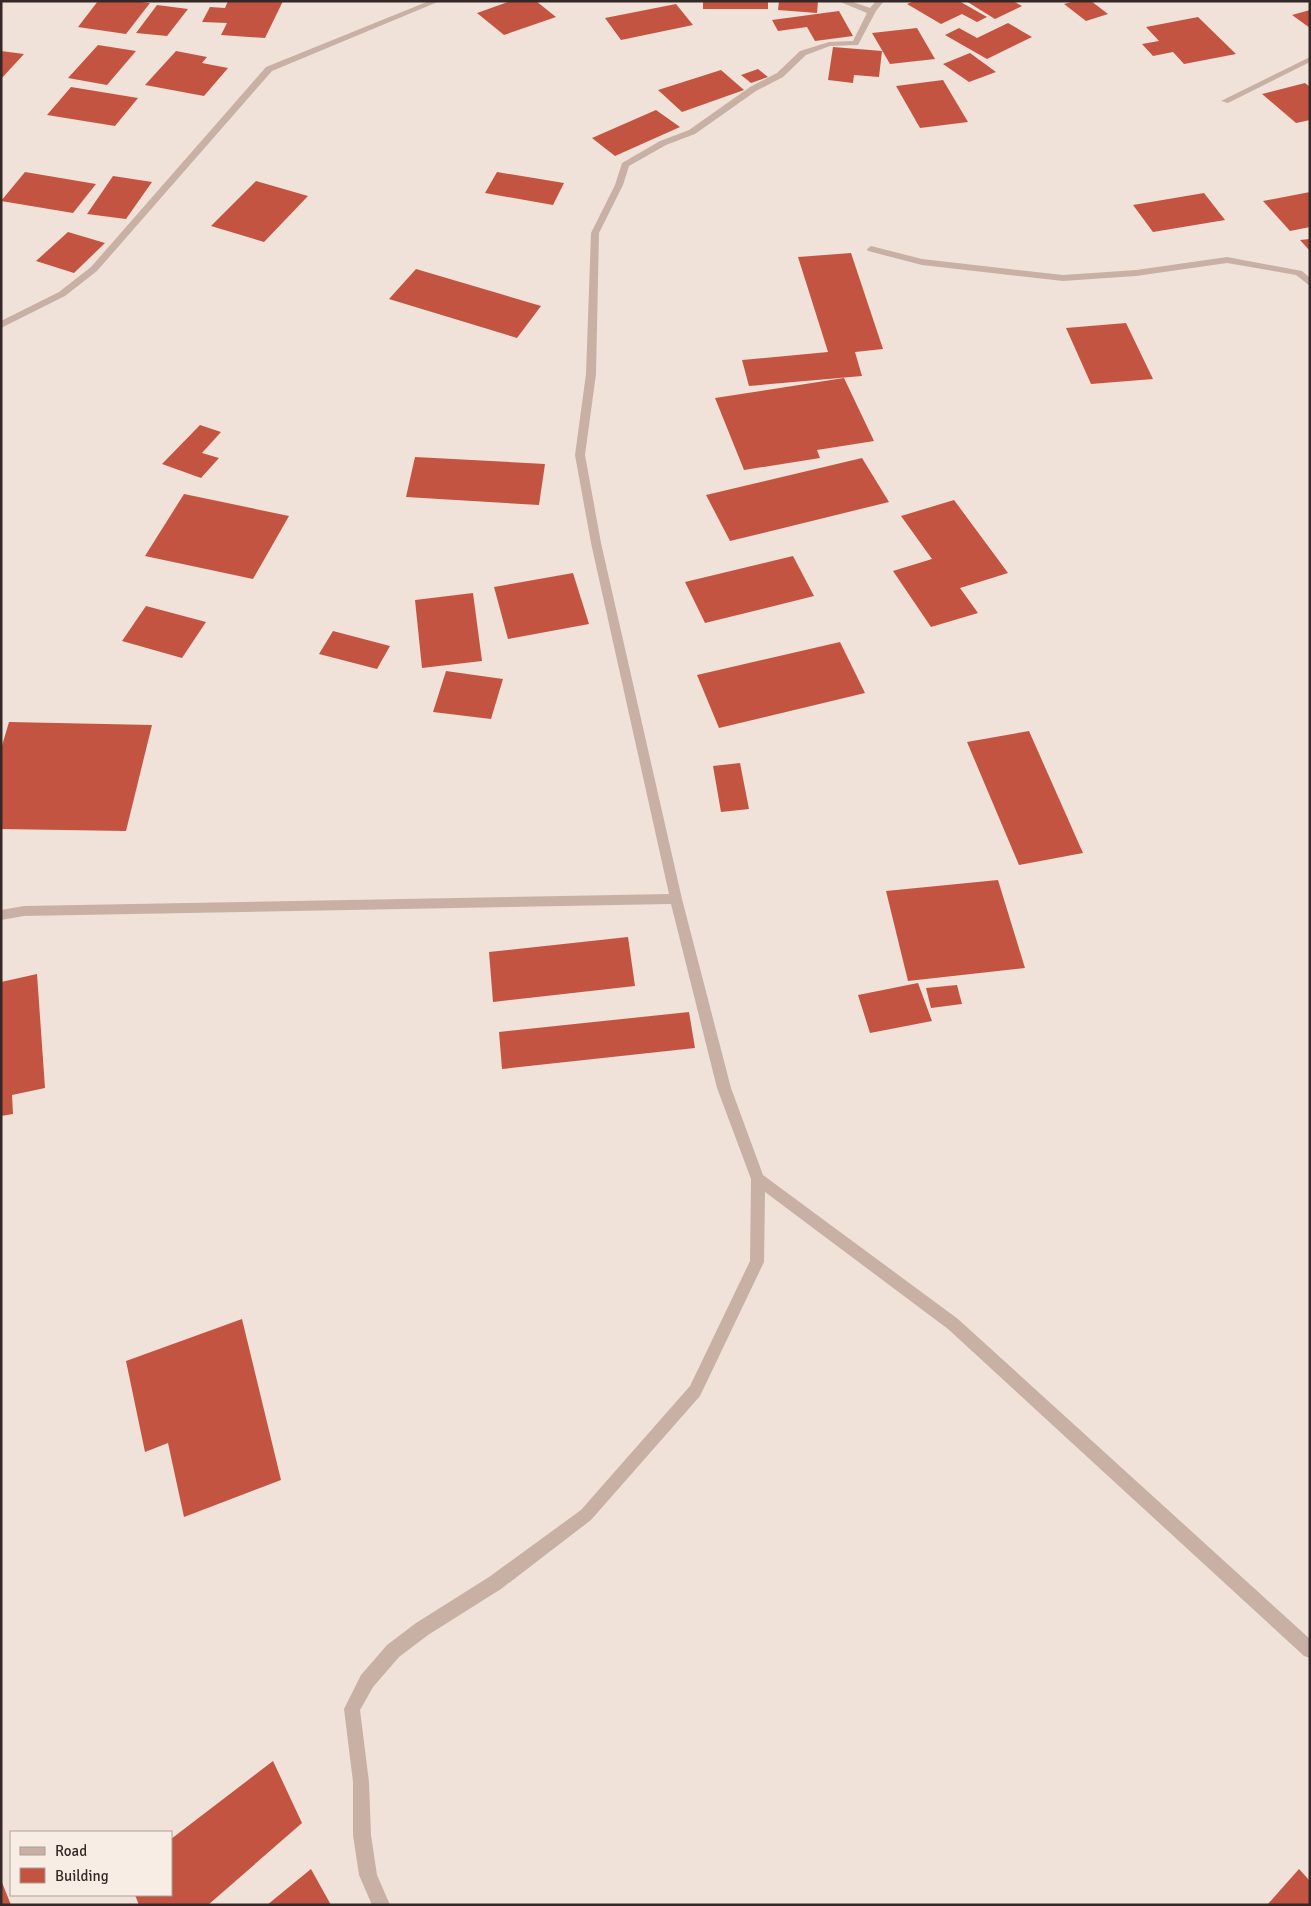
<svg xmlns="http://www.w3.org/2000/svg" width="1311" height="1906" viewBox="0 0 1311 1906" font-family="Signika,sans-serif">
<rect width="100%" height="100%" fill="#f0e2d8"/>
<g fill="#c45442">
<polygon points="98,1 134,1 150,3 126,34 78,27"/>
<polygon points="228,1 283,1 265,38 221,35 227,23 202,22 210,7 225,8"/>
<polygon points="511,1 536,1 556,17 504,35 477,13"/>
<rect x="703" y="1" width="65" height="8"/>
<polygon points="779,1 818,1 817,13 778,10"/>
<polygon points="914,1 959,1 987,17 977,22 962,14 941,24 907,4"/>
<polygon points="966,1 1013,1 1022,6 995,19"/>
<polygon points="1075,1 1091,1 1108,14 1086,21 1064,4"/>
<polygon points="676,4 693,25 621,40 605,18"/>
<polygon points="157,5 188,9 167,36 136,33"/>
<polygon points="1310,10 1310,28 1292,15"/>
<polygon points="839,11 853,36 815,41 807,27 778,31 772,20"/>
<polygon points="1198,17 1236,54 1184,64 1173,52 1153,56 1142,44 1159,41 1146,27"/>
<polygon points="1008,23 1032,37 987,59 945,35 959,28 977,38"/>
<polygon points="917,28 935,59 890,64 872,33"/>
<polygon points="98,45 136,51 107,85 68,78"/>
<polygon points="833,47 882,51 879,77 854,75 853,83 828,80"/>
<polygon points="1,51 24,54 1,79"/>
<polygon points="176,51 207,57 202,63 228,68 204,96 145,85"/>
<polygon points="970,53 996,72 969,82 943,64"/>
<polygon points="758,69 768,77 751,83 741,75"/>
<polygon points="721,70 744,90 682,112 658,90"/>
<polygon points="943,80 968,122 920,128 896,86"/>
<polygon points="1305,83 1310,87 1310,120 1296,123 1262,94"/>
<polygon points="71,87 138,98 115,126 47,115"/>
<polygon points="656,110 680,127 615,156 592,138"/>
<polygon points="25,172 96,184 73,213 1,201"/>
<polygon points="497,172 564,183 553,205 485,193"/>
<polygon points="113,176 152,182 126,219 87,214"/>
<polygon points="256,181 308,196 264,242 211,226"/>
<polygon points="1310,192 1310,227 1290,231 1263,201"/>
<polygon points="1204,193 1225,220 1153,232 1133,205"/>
<polygon points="68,232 105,243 74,273 36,261"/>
<polygon points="1310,239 1310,251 1300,240"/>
<polygon points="851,253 883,349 855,352 862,376 749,386 742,360 828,352 798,257"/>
<polygon points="416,269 541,306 517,338 389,299"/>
<polygon points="1126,323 1153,379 1091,384 1066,328"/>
<polygon points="844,378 874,441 817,450 820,458 744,470 715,398"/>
<polygon points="200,425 221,432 202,453 219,458 201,478 162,464"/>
<polygon points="415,457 545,464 539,505 406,497"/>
<polygon points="862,458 889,502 730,541 706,495"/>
<polygon points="184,494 289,516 253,579 145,556"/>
<polygon points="954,500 1008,573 960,588 978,613 931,627 893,571 932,559 901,516"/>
<polygon points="793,556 814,596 705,623 685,582"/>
<polygon points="573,573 589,624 508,639 494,587"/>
<polygon points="473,593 482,661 422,668 415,600"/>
<polygon points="146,606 206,622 182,658 122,641"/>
<polygon points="333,631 390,646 377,669 319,654"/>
<polygon points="840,642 865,693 719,728 697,675"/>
<polygon points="446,671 503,679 491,719 433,712"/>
<polygon points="9,722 152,725 126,831 1,829 1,749"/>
<polygon points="1029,731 1083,853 1019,865 967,742"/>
<polygon points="740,763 749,809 721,812 713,766"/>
<polygon points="998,880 1025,968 908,981 886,891"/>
<polygon points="628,937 635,986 493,1002 489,952"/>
<polygon points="37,974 45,1088 12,1095 13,1114 1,1116 1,982"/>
<polygon points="918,983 932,1021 870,1033 858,995"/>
<polygon points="957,985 962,1004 931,1008 926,988"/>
<polygon points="689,1012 695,1048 502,1069 499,1032"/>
<polygon points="242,1319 281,1480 184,1517 168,1443 145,1452 126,1361"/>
<polygon points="273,1761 302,1823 208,1905 139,1905 135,1895 171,1895 171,1839"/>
<polygon points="311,1869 331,1905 267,1905"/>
<polygon points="1299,1869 1310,1881 1310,1905 1267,1905"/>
<polygon points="1,1880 11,1905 1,1905"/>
</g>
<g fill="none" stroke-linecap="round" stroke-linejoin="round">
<g fill="#c8b1a4" fill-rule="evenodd">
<polygon points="429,1 440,1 272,71 97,271 65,296 1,328 1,321 59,292 91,267 266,67"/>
<polygon points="838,1 850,1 870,8 876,1 884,1 876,11 858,45 830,46 806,55 783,77 756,91 695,134 666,145 629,166 623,185 599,233 596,374 585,455 601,543 682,899 731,1088 763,1175 958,1319 1310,1639 1310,1658 1304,1656 948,1329 765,1192 764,1262 700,1396 591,1520 501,1589 428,1635 399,1657 373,1687 360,1710 369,1782 371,1835 377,1875 390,1905 372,1905 359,1875 353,1835 353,1782 344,1709 361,1675 387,1645 416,1623 489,1577 581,1510 690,1386 750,1261 751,1179 717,1088 671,904 24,916 1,920 1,910 24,906 669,894 591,543 575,455 586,374 591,233 615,185 622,163 660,141 689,130 750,87 777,73 800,51 829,42 853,41 867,13"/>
<polygon points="1310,57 1310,62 1228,103 1221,101"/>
<polygon points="871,246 922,259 1063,275 1136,270 1227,257 1302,271 1310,278 1310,286 1296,275 1227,263 1136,276 1063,281 922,265 868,251 867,249"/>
</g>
</g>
<rect width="1311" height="1906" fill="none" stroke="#342926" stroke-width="5"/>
<rect x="10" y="1831" width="162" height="65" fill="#f8ede4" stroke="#aa9f98"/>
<rect x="20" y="1847" width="25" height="8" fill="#c8b1a4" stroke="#aa9f98"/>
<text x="55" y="1856" font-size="15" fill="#342926">Road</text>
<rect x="20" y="1868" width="25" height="15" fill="#c45442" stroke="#aa9f98"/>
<text x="55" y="1881" font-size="15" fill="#342926">Building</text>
</svg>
